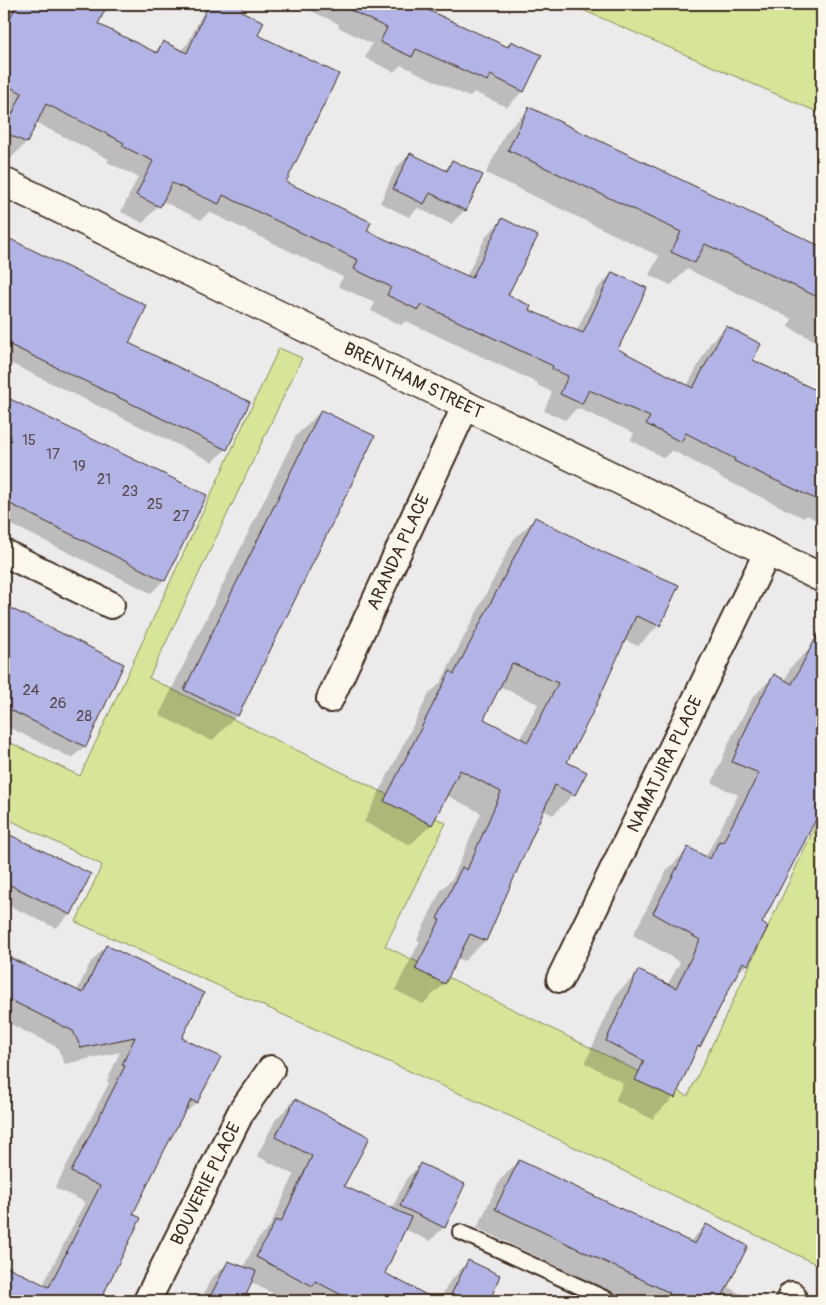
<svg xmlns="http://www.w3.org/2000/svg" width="826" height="1305" viewBox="0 0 826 1305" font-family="Pangolin,sans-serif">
<rect width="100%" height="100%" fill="#edeaeb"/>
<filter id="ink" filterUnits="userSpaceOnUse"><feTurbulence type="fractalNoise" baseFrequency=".02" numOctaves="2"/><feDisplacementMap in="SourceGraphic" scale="10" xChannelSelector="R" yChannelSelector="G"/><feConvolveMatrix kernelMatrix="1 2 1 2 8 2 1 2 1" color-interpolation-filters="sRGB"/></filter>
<g filter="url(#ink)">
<g fill="#d7e598" stroke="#89885b">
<polygon points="569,4 822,4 822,114"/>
<polygon points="279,348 302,358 149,678 446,823 385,946 688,1096 822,812 822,1267 514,1118 76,922 102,865 4,817 4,740 80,776"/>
</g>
<g fill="#0003" fill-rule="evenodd">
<polygon points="17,4 38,24 48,4 107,4 97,25 154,52 163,43 180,51 188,43 205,8 196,4 243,4 239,11 256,36 285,183 365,232 466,277 486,236 502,220 506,296 528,311 576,332 596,290 612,273 616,349 687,386 710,343 726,327 751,361 822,394 822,523 807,515 804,518 719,477 720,476 672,450 664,458 631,440 634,433 577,408 565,420 544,411 552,392 537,385 538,383 406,321 401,325 371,311 375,303 338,286 343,277 209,212 201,220 162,201 143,223 121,212 138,177 107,162 109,159 99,154 36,123 26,143 10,159 4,156 4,116 7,110 4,108 4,18"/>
<polygon points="297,4 412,4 506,47 511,42 523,91 507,107 474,92 469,97 401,65 394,72 365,58 372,44 338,27 339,24"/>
<polygon points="529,109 822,249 822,344 788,327 792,319 687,269 671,285 649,275 659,256 486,173 506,132"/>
<polygon points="410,154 444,170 453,162 465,210 451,224 418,208 409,217 380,203 396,168"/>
<polygon points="4,238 146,306 128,343 226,449 213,462 4,360"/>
<polygon points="4,398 205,496 164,580 151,593 4,521"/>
<polygon points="321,411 237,715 212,741 159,715 295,437"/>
<path d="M535,519L659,625L638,646L624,640L565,763L574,794L553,815L543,810L485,941L464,961L457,958L444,984L423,1004L395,990L420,941L417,940L441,890L453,878L481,813L446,795L431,825L410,845L364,822L429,694L441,682L514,539ZM499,686L538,704L520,739L482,719Z"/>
<polygon points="4,607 122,665 85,746 72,758 4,725"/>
<polygon points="813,646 822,650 822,805 760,924 747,964 735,976 695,1050 674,1097 652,1119 615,1101 623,1083 585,1063 617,993 639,972 667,986 680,962 633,935 667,870 688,849 704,857 707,854 738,795 712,783 731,738 753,697 774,676 784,681 791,667"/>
<polygon points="11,836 89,875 70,914 56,928 4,903 4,843"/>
<polygon points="106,946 181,1038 219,1057 196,1103 179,1119 132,1215 140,1219 98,1301 4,1301 4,1266 43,1285 85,1202 55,1188 109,1083 107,1081 120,1052 65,1064 57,1047 4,1021 4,953 25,963 24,966 77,991 90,963"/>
<polygon points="295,1100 342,1187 392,1209 406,1179 420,1165 444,1227 430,1241 404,1229 383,1274 435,1301 288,1301 250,1282 242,1301 200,1301 211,1279 229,1262 243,1268 257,1240 269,1228 294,1175 257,1156 276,1119"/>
<polygon points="519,1161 689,1242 706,1225 726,1286 743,1295 740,1301 630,1301 477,1228 500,1180"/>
<polygon points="468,1262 491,1295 503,1301 439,1301 450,1281"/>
</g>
<g fill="#b3b4e6" stroke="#3b2a1e" fill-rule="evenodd">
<polygon points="17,4 108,4 98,24 157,53 163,41 187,53 209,4 244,4 241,11 264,22 258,35 339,74 286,182 371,222 367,231 472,278 502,218 538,236 508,295 531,306 529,310 583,333 612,272 647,288 618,349 693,388 726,326 761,344 753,360 822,393 822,502 734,461 735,459 686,433 681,442 646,424 650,417 589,390 582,404 560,394 568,376 552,369 553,366 421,304 418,310 387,295 391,287 354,269 358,260 223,195 219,204 172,183 160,207 136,195 153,161 122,146 124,143 115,138 46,104 27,143 4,132 22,93 4,84 4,30"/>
<polygon points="338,4 415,4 508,47 511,41 542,55 524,92 490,75 487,81 416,49 412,57 380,42 387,28"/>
<polygon points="529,107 822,247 822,299 705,244 695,263 671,252 681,232 508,150"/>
<polygon points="410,153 447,171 452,160 483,175 466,211 430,193 424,204 393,189"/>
<polygon points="4,236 147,306 129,343 250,402 227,450 4,342"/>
<polygon points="4,396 207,495 165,581 4,501"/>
<polygon points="321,410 375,436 238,716 184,690"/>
<path d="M535,517L605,553L679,585L660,626L636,616L593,712L567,762L587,772L575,795L555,785L486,941L470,934L445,984L415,969L440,920L437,919L462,867L467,870L501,792L460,770L432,825L384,801L450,671L454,674ZM512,663L558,683L528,742L484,719Z"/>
<polygon points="4,605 124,664 86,747 4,707"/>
<polygon points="822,626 822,808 762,923 768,927 748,965 743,962 700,1047 698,1046 675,1098 635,1080 644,1061 606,1041 638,970 676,988 700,940 653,913 688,847 710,859 719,841 723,842 759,773 732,762 753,713 774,674 792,684"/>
<polygon points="10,835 91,874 71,915 4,882 4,848"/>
<polygon points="106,945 204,993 182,1038 221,1057 197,1103 191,1100 164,1151 133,1214 141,1218 100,1301 4,1301 4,1265 49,1287 100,1186 71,1172 125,1066 122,1065 135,1037 81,1048 73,1031 4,997 4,955 83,993"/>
<polygon points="295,1099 370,1137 344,1186 411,1217 385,1273 438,1301 353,1301 315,1281 313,1286 256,1257 276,1220 281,1222 312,1156 275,1137"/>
<polygon points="519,1160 695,1244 706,1224 748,1246 720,1301 665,1301 670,1293 495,1209"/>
<polygon points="420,1163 465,1184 445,1228 400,1206"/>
<polygon points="468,1260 500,1275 490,1301 448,1301"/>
<polygon points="228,1261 256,1271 244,1301 208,1301"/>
</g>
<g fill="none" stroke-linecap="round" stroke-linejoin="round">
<g stroke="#3b2a1e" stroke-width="18">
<polyline id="lane" points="460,1232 611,1301"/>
</g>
<g stroke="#3b2a1e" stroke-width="30">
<g id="street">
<polyline points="4,553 111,605"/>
<path id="s1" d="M330,699L466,405"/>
<path id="s2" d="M560,979L768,551"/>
<path id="s3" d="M147,1301L241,1112L271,1069"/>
<polyline points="789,1301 792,1295"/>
</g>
</g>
<g stroke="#3b2a1e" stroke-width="31">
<g id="secondary">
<path id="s4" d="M4,182L822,578"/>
</g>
</g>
<use href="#lane" stroke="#fbf7ec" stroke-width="14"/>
<use href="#street" stroke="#fbf7ec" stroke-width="26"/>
<use href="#secondary" stroke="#fbf7ec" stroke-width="28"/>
</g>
</g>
<g text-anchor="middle" stroke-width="4" stroke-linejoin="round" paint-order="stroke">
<g font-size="15" fill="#594c50">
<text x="29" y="445">15</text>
<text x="53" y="459">17</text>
<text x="79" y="471">19</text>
<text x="104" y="484">21</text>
<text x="130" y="496">23</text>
<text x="155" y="509">25</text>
<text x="181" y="521">27</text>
<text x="31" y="695">24</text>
<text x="58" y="708">26</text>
<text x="84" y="721">28</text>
</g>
<g font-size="18" fill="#3b2a1e" stroke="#fbf7ec">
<text dy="6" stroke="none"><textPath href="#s4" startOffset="455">BRENTHAM STREET</textPath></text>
<text dy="6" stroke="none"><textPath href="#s1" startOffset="162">ARANDA PLACE</textPath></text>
<text dy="6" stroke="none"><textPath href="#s2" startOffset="239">NAMATJIRA PLACE</textPath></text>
<text dy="6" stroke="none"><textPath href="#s3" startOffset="131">BOUVERIE PLACE</textPath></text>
</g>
</g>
<rect width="826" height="1305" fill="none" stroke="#fbf7ec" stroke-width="20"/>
<rect x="10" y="10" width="806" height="1285" fill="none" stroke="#3b2a1e" stroke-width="2" filter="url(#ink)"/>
</svg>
